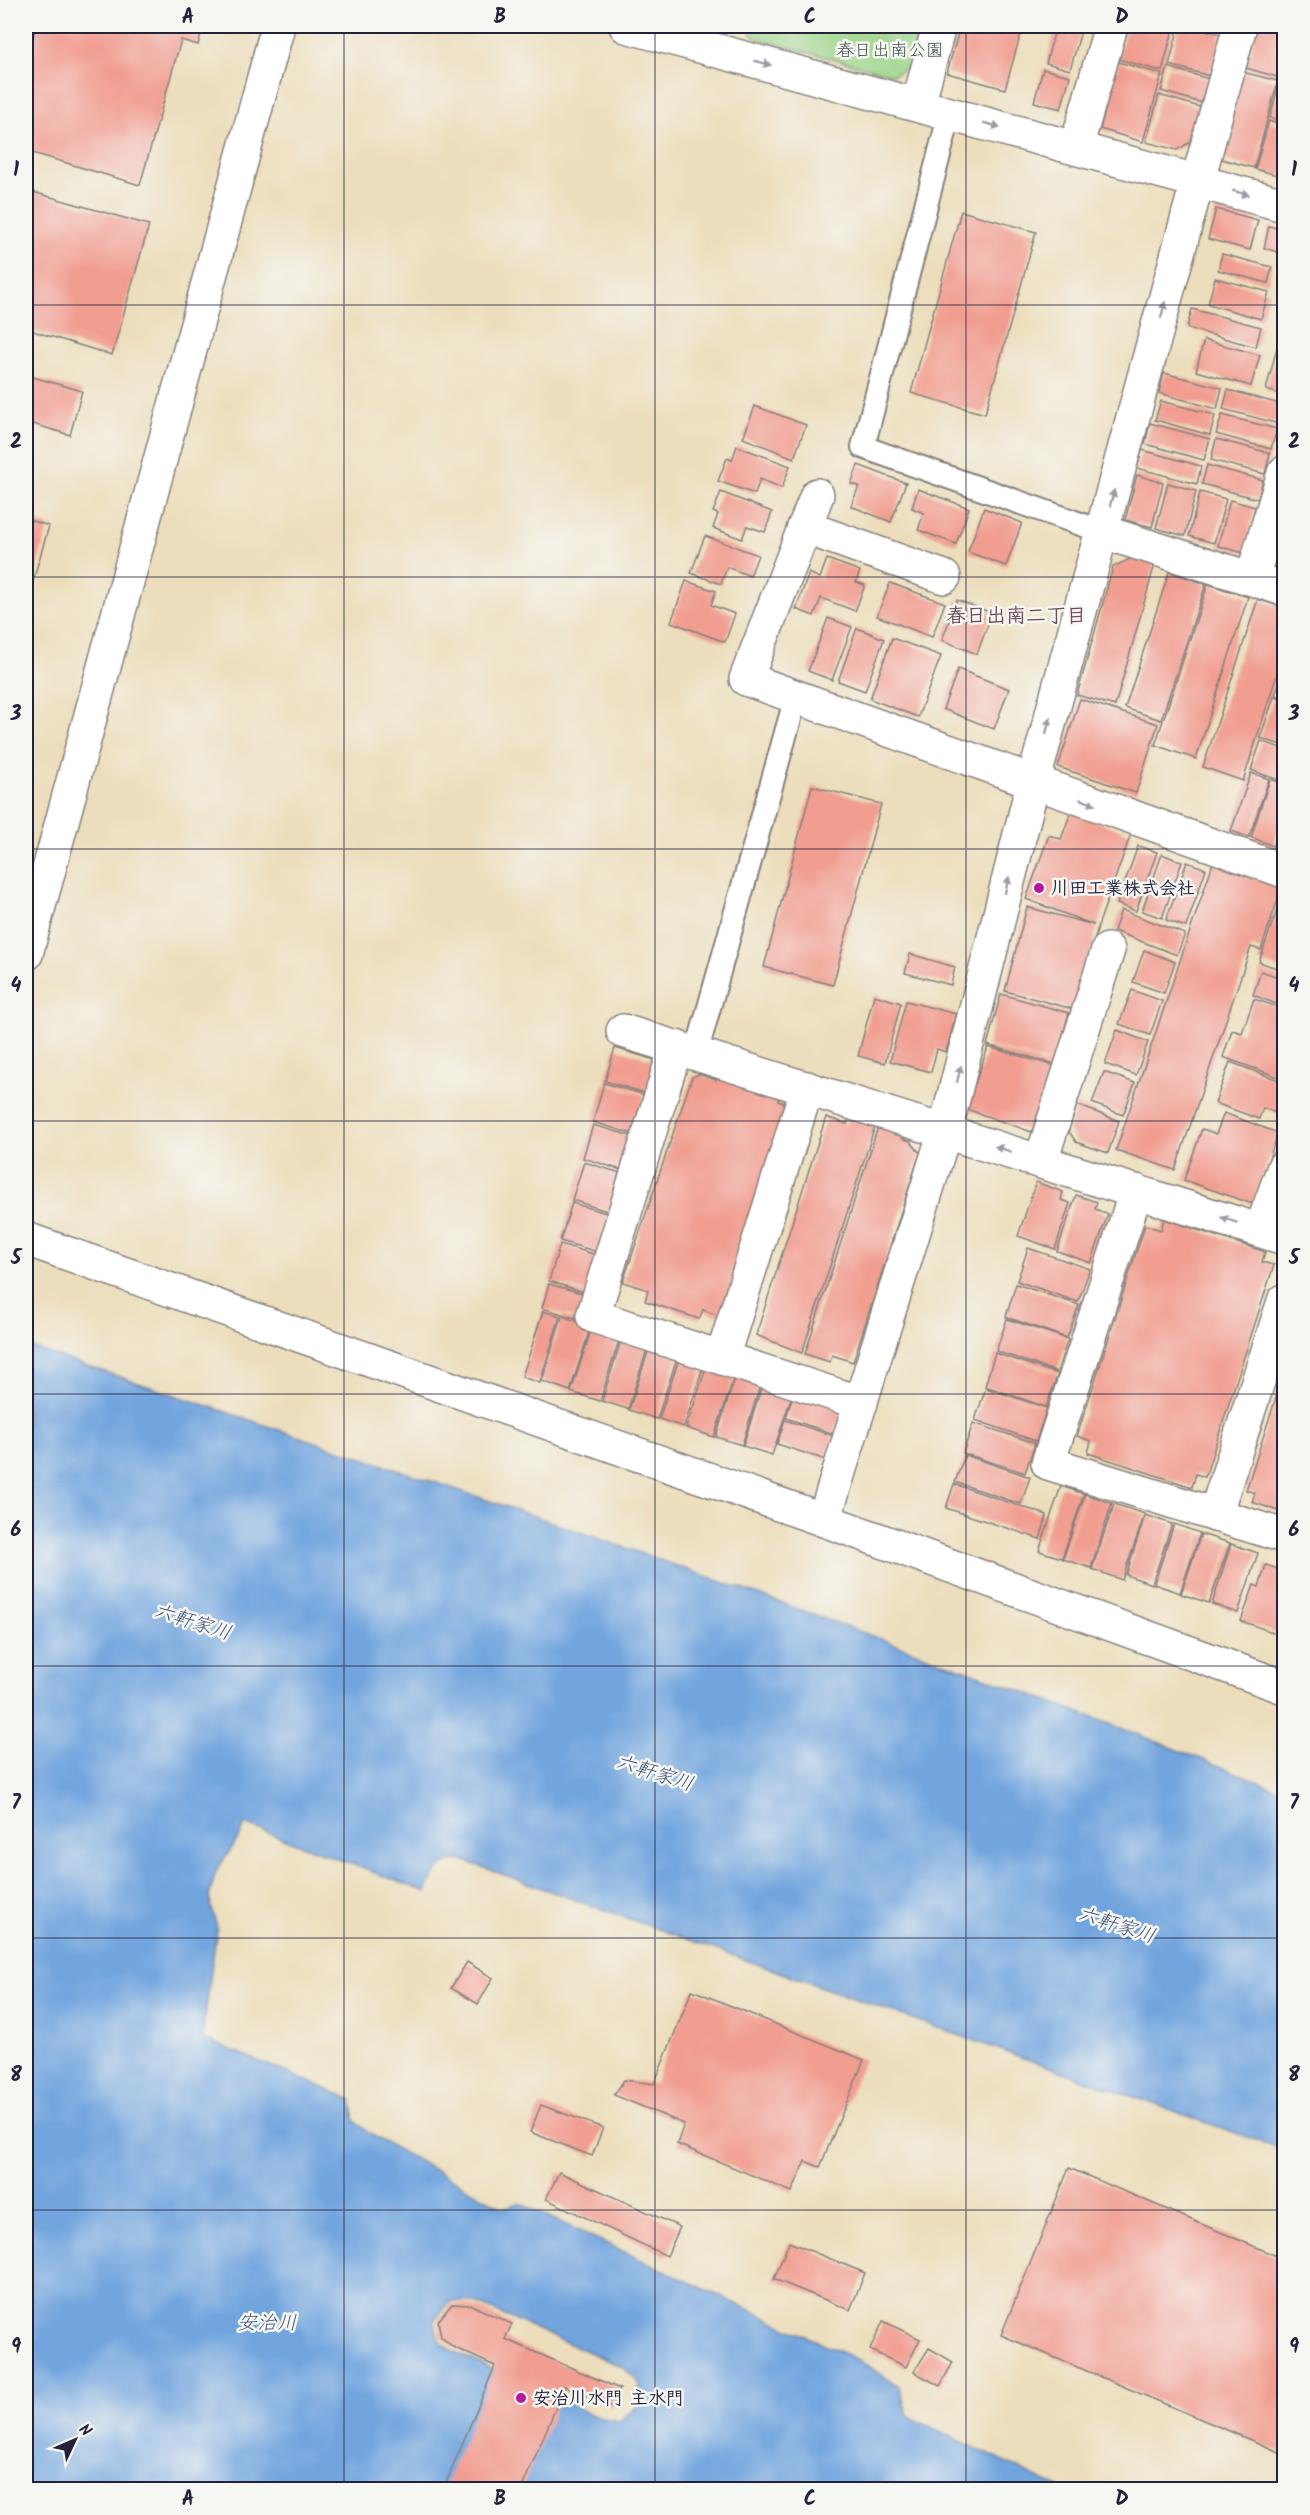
<svg xmlns="http://www.w3.org/2000/svg" width="1310" height="2515" viewBox="0 0 1310 2515" font-family="Kalam,'Klee One',sans-serif">
<rect width="100%" height="100%" fill="#f6f6f2"/>
<filter id="ink" filterUnits="userSpaceOnUse"><feTurbulence type="fractalNoise" baseFrequency=".0167" numOctaves="2"/><feDisplacementMap in="SourceGraphic" scale="12" xChannelSelector="R" yChannelSelector="G"/><feConvolveMatrix kernelMatrix="1 2 1 2 8 2 1 2 1" color-interpolation-filters="sRGB"/></filter>
<filter id="wash" filterUnits="userSpaceOnUse"><feTurbulence type="fractalNoise" baseFrequency=".008" numOctaves="4" result="noise"/><feDisplacementMap in="SourceGraphic" scale="24" xChannelSelector="R" yChannelSelector="G"/><feGaussianBlur stdDeviation="1.35" result="paint"/><feColorMatrix in="noise" values="0 0 0 0 0 0 0 0 0 0 0 0 0 0 0 0 0 1.4 0 .05"/><feComposite in="paint" operator="in"/></filter>
<g filter="url(#wash)">
<rect width="100%" height="100%" fill="#ecdebc"/>
<polygon fill="#9bd385" stroke="#5e7a60" stroke-width="1.5" points="745,26 922,26 911,66 893,75 755,38"/>
<path fill="#72a5de" stroke="#4a648c" stroke-width="1.5" fill-rule="evenodd" d="M26,1346C334,1447 641,1550 946,1663C1059,1705 1173,1746 1284,1792V2150L462,1860C438,1861 435,1873 426,1892L245,1824L240,1836L216,1871L209,1897L217,1928L202,2038L351,2099L355,2121L370,2134L503,2208L519,2203L858,2360L899,2386L908,2416L1061,2489L26,2490ZM451,2301L473,2302L623,2367L640,2384L637,2407L619,2421L597,2417L451,2350L439,2340L434,2320Z"/>
<g id="blocks">
<g fill="#f19e91">
<polygon points="36,26 203,26 198,45 181,40 140,185 26,151 26,64"/>
<polygon points="960,26 1023,26 1005,89 947,73"/>
<polygon points="1056,26 1081,31 1070,70 1046,63"/>
<polygon points="1127,26 1174,26 1162,71 1117,59"/>
<polygon points="1179,26 1189,26 1221,34 1210,76 1169,65"/>
<polygon points="1257,26 1284,26 1284,79 1246,68"/>
<polygon points="1118,62 1162,74 1143,142 1100,129"/>
<polygon points="1168,67 1209,79 1202,103 1161,91"/>
<polygon points="1043,69 1070,76 1061,109 1034,102"/>
<polygon points="1242,72 1278,81 1254,168 1218,158"/>
<polygon points="1280,80 1284,81 1284,122 1270,118"/>
<polygon points="1159,95 1203,108 1194,140 1177,150 1146,142"/>
<polygon points="1269,121 1284,126 1284,177 1255,169"/>
<polygon points="26,190 149,225 112,355 26,329"/>
<polygon points="1216,209 1258,220 1250,250 1208,239"/>
<polygon points="961,211 1036,232 985,414 911,393"/>
<polygon points="1269,226 1284,230 1284,254 1264,248"/>
<polygon points="1222,254 1272,267 1268,283 1218,270"/>
<polygon points="1215,278 1269,292 1261,319 1208,304"/>
<polygon points="1192,309 1261,327 1256,347 1187,328"/>
<polygon points="1281,332 1284,333 1284,395 1266,390"/>
<polygon points="1204,340 1260,355 1251,386 1196,371"/>
<polygon points="1164,373 1222,388 1217,409 1159,393"/>
<polygon points="26,375 82,391 70,435 26,422"/>
<polygon points="1228,390 1284,405 1279,424 1223,409"/>
<polygon points="1161,401 1215,415 1210,435 1155,420"/>
<polygon points="755,406 806,425 794,458 743,438"/>
<polygon points="1222,415 1277,429 1271,449 1216,434"/>
<polygon points="1150,423 1210,439 1204,460 1145,444"/>
<polygon points="1216,439 1270,453 1265,474 1211,460"/>
<polygon points="737,446 790,466 782,488 760,479 755,494 718,481 727,458 732,460"/>
<polygon points="1142,450 1201,466 1197,484 1137,468"/>
<polygon points="858,465 906,483 891,522 851,506 859,486 851,484"/>
<polygon points="1207,465 1263,480 1258,499 1202,484"/>
<polygon points="1137,475 1163,483 1152,527 1125,520"/>
<polygon points="1168,483 1196,491 1185,536 1156,528"/>
<polygon points="918,489 969,508 956,544 918,530 924,513 912,508"/>
<polygon points="721,492 772,512 765,532 747,526 742,539 713,528 718,514 713,512"/>
<polygon points="1200,492 1226,499 1214,543 1189,536"/>
<polygon points="1230,500 1255,507 1244,553 1218,546"/>
<polygon points="984,508 1022,523 1006,566 968,552"/>
<polygon points="26,519 49,526 26,605"/>
<polygon points="705,536 758,555 750,576 727,567 721,584 691,573"/>
<polygon points="1284,537 1284,567 1275,564"/>
<polygon points="1132,558 1155,564 1115,706 1077,695 1113,567"/>
<polygon points="827,559 860,571 856,582 865,585 855,611 821,598 814,616 796,609 809,573 820,578"/>
<polygon points="1169,572 1206,584 1161,720 1125,708"/>
<polygon points="686,581 716,591 711,605 735,614 725,642 671,622"/>
<polygon points="890,583 945,603 932,637 877,616"/>
<polygon points="1208,584 1248,597 1196,759 1155,745"/>
<polygon points="1258,599 1284,608 1284,653 1243,781 1203,767"/>
<polygon points="957,600 992,613 977,654 942,640"/>
<polygon points="828,618 852,627 832,680 808,671"/>
<polygon points="857,628 884,639 865,691 838,681"/>
<polygon points="892,638 941,656 918,717 870,699"/>
<polygon points="958,669 1009,689 994,729 943,709"/>
<polygon points="1282,676 1284,677 1284,698 1275,695"/>
<polygon points="1274,697 1284,700 1284,746 1260,738"/>
<polygon points="1080,699 1158,724 1136,793 1058,767"/>
<polygon points="1261,741 1284,749 1284,782 1251,770"/>
<polygon points="1251,773 1269,779 1249,837 1231,831"/>
<polygon points="1270,779 1284,784 1284,813 1273,846 1251,837"/>
<polygon points="812,786 881,804 833,985 764,967"/>
<polygon points="1071,812 1131,834 1098,926 1077,1010 1005,991 1027,907 1094,925 1026,899 1049,835 1061,839"/>
<polygon points="1138,846 1157,852 1136,911 1117,904"/>
<polygon points="1162,854 1182,862 1162,918 1142,911"/>
<polygon points="1187,862 1206,869 1186,927 1166,920"/>
<polygon points="1213,863 1282,887 1261,950 1251,947 1175,1170 1116,1150"/>
<polygon points="1284,890 1284,962 1282,970 1259,962"/>
<polygon points="1121,910 1185,934 1177,955 1114,931"/>
<polygon points="1144,950 1175,962 1164,993 1133,982"/>
<polygon points="910,954 955,967 951,985 905,973"/>
<polygon points="1261,971 1284,979 1284,1007 1253,995"/>
<polygon points="1132,990 1162,1001 1150,1035 1119,1024"/>
<polygon points="1001,994 1069,1013 1055,1064 987,1045"/>
<polygon points="874,995 901,1003 885,1063 858,1056"/>
<polygon points="1254,999 1284,1009 1284,1079 1223,1057 1232,1030 1242,1033"/>
<polygon points="906,1001 956,1014 946,1052 937,1049 931,1072 890,1061"/>
<polygon points="1117,1030 1148,1042 1136,1075 1105,1064"/>
<polygon points="988,1047 1055,1066 1032,1132 966,1109"/>
<polygon points="615,1048 655,1060 645,1093 605,1081"/>
<polygon points="1230,1062 1284,1082 1284,1116 1263,1108 1259,1119 1215,1103"/>
<polygon points="1104,1072 1135,1083 1123,1115 1092,1103"/>
<polygon points="699,1074 716,1080 718,1076 779,1096 778,1101 787,1104 722,1317 703,1310 699,1319 645,1301 648,1290 623,1282 692,1077"/>
<polygon points="604,1083 645,1095 633,1134 593,1122"/>
<polygon points="1077,1105 1119,1121 1108,1153 1076,1142 1068,1130"/>
<polygon points="1224,1113 1278,1133 1253,1204 1184,1180 1202,1129 1216,1134"/>
<polygon points="826,1117 847,1124 849,1118 875,1126 802,1353 756,1335"/>
<polygon points="593,1125 632,1136 622,1170 583,1158"/>
<polygon points="878,1127 903,1134 901,1138 910,1141 920,1153 853,1362 832,1355 830,1362 805,1354"/>
<polygon points="584,1162 621,1173 610,1212 572,1200"/>
<polygon points="1036,1182 1063,1192 1061,1200 1070,1203 1055,1249 1018,1236"/>
<polygon points="1076,1195 1097,1202 1095,1209 1108,1214 1091,1263 1057,1251"/>
<polygon points="572,1203 610,1214 598,1252 560,1241"/>
<polygon points="1164,1219 1265,1252 1262,1262 1274,1265 1205,1477 1196,1474 1192,1487 1088,1453 1091,1441 1077,1436 1145,1225 1161,1230"/>
<polygon points="560,1244 597,1255 587,1293 549,1281"/>
<polygon points="1028,1248 1090,1269 1078,1302 1017,1281"/>
<polygon points="549,1284 585,1294 578,1319 542,1308"/>
<polygon points="1016,1284 1079,1305 1067,1338 1006,1317"/>
<polygon points="543,1311 560,1316 540,1383 522,1377"/>
<polygon points="562,1316 591,1326 570,1391 542,1381"/>
<polygon points="1007,1319 1068,1339 1057,1372 996,1351"/>
<polygon points="593,1324 621,1334 600,1401 571,1392"/>
<polygon points="623,1334 649,1343 628,1409 602,1401"/>
<polygon points="651,1343 679,1352 657,1419 629,1410"/>
<polygon points="681,1353 705,1361 684,1427 659,1419"/>
<polygon points="995,1353 1058,1374 1046,1407 985,1386"/>
<polygon points="708,1362 736,1371 714,1437 686,1428"/>
<polygon points="737,1371 762,1379 742,1445 716,1437"/>
<polygon points="1284,1373 1284,1513 1252,1502 1255,1493 1246,1490"/>
<polygon points="764,1379 794,1389 772,1455 743,1446"/>
<polygon points="795,1388 844,1405 834,1434 786,1418"/>
<polygon points="986,1388 1047,1408 1036,1441 975,1420"/>
<polygon points="785,1420 834,1436 826,1460 777,1444"/>
<polygon points="973,1423 1035,1443 1025,1473 963,1453"/>
<polygon points="965,1455 1030,1477 1021,1504 955,1482"/>
<polygon points="954,1484 1047,1515 1040,1539 946,1508"/>
<polygon points="1061,1486 1084,1494 1062,1558 1039,1551"/>
<polygon points="1085,1494 1112,1503 1091,1568 1063,1559"/>
<polygon points="1114,1504 1145,1514 1122,1580 1092,1569"/>
<polygon points="1145,1515 1172,1524 1152,1584 1126,1575"/>
<polygon points="1174,1524 1200,1533 1180,1593 1154,1584"/>
<polygon points="1201,1534 1230,1543 1209,1603 1181,1594"/>
<polygon points="1231,1544 1258,1553 1238,1613 1212,1604"/>
<polygon points="1266,1565 1284,1571 1284,1624 1281,1635 1241,1621 1254,1585 1259,1587"/>
<polygon points="467,1962 493,1978 478,2004 451,1988"/>
<polygon points="692,1990 864,2060 820,2167 805,2161 792,2192 677,2144 684,2124 614,2095 624,2080 654,2084"/>
<polygon points="541,2105 603,2128 592,2156 530,2132"/>
<polygon points="1069,2168 1284,2259 1284,2454 1001,2335"/>
<polygon points="559,2172 680,2227 667,2256 546,2199"/>
<polygon points="789,2242 865,2273 850,2310 774,2279"/>
<polygon points="452,2304 471,2305 512,2324 505,2339 620,2389 612,2407 565,2386 521,2490 443,2490 495,2366 453,2347 441,2337 438,2321"/>
<polygon points="883,2321 920,2339 906,2367 870,2350"/>
<polygon points="929,2348 953,2362 940,2386 914,2372"/>
</g>
</g>
</g>
<g filter="url(#ink)">
<use href="#blocks" fill-opacity="0" stroke="#87807c" stroke-width="1.5"/>
<g fill="none" stroke-linecap="round" stroke-linejoin="round">
<g stroke="#87807c" stroke-width="26">
<g id="service">
<polyline points="950,113 863,447 1103,532"/>
<polyline points="696,1054 796,697"/>
</g>
</g>
<g stroke="#87807c" stroke-width="36">
<g id="minor">
<polyline points="626,26 1284,205"/>
<polyline points="918,105 939,26"/>
<polyline points="1076,148 1111,26"/>
<polyline points="817,495 746,679 1284,871"/>
<polyline points="804,527 944,577"/>
<polyline points="1103,532 1284,589"/>
<polyline points="1252,578 1284,473"/>
<polyline points="623,1031 1284,1238"/>
<polyline points="676,1047 593,1316 861,1403"/>
<polyline points="1041,1161 1108,950"/>
<polyline points="1136,1191 1048,1463 1284,1536"/>
<polyline points="1261,1230 1284,1167"/>
<polyline points="722,1358 807,1088"/>
<polyline points="1215,1515 1284,1301"/>
<polyline points="824,1520 945,1131 1033,783 1240,26"/>
</g>
</g>
<g stroke="#87807c" stroke-width="36">
<g id="tertiary">
<polyline points="26,954 278,26"/>
<polyline points="26,1239 824,1520 1284,1687"/>
</g>
</g>
<use href="#service" stroke="#fff" stroke-width="22"/>
<use href="#minor" stroke="#fff" stroke-width="33"/>
<use href="#tertiary" stroke="#fff" stroke-width="33"/>
</g>
<defs><path id="oneway-solid" d="M-6-.8H1V-3.2L6.5 0L1 3.2V.8H-6Z" transform="scale(1.5)"/></defs>
<g fill="#9c9ca7">
<use href="#oneway-solid" transform="translate(763 63) rotate(15)"/>
<use href="#oneway-solid" transform="translate(992 125) rotate(15)"/>
<use href="#oneway-solid" transform="translate(1241 193) rotate(15)"/>
<use href="#oneway-solid" transform="translate(1163 310) rotate(-75)"/>
<use href="#oneway-solid" transform="translate(1112 498) rotate(-75)"/>
<use href="#oneway-solid" transform="translate(1048 726) rotate(-75)"/>
<use href="#oneway-solid" transform="translate(1088 802) rotate(19)"/>
<use href="#oneway-solid" transform="translate(1007 885) rotate(-76)"/>
<use href="#oneway-solid" transform="translate(959 1074) rotate(-76)"/>
<use href="#oneway-solid" transform="translate(1003 1149) rotate(-162)"/>
<use href="#oneway-solid" transform="translate(1229 1220) rotate(-162)"/>
</g>
</g>
<path fill="none" stroke="#22223b" stroke-width="1.5" stroke-opacity="0.55" d="M344,26V2490M655,26V2490M966,26V2490M26,305H1284M26,577H1284M26,849H1284M26,1121H1284M26,1394H1284M26,1666H1284M26,1938H1284M26,2210H1284"/>
<g fill="#b5179e" stroke="#f6f6f2" stroke-width="2">
<circle cx="1039" cy="888" r="6"/>
<circle cx="521" cy="2398" r="6"/>
</g>
<g text-anchor="middle" stroke-width="5" stroke-linejoin="round" paint-order="stroke">
<g font-size="18" fill="#465751" stroke="#f6f6f2">
<text x="890" y="56">春日出南公園</text>
</g>
<g font-size="18" font-weight="bold" fill="#22223b" stroke="#f6f6f2" text-anchor="start">
<text x="1051" y="894">川田工業株式会社</text>
<text x="533" y="2404">安治川水門 主水門</text>
</g>
<g font-size="20" font-weight="bold" fill="#6a4d59" stroke="#f6f6f2">
<text x="1016" y="622">春日出南二丁目</text>
</g>
<g font-size="20" font-style="italic" fill="#42567c" stroke="#f6f6f2">
<text transform="translate(193 1621) rotate(18)" y="7">六軒家川</text>
<text transform="translate(655 1772) rotate(18)" y="7">六軒家川</text>
<text transform="translate(1117 1924) rotate(18)" y="7">六軒家川</text>
<text x="267" y="2329">安治川</text>
</g>
</g>
<rect width="1310" height="2515" fill="none" stroke="#f6f6f2" stroke-width="66"/>
<g transform="translate(75 2440) rotate(46)" stroke="#f6f6f2" stroke-width="4.5" paint-order="stroke">
<path d="M0-4.5L10 22L0 15L-10 22Z" fill="#22223b"/>
<text y="-9" font-size="16" font-weight="bold" text-anchor="middle" fill="#22223b">N</text>
</g>
<rect x="33" y="33" width="1244" height="2449" fill="none" stroke="#22223b" stroke-width="2"/>
<g font-size="20" text-anchor="middle" font-weight="bold" fill="#22223b">
<text x="188" y="23">A</text>
<text x="500" y="23">B</text>
<text x="810" y="23">C</text>
<text x="1122" y="23">D</text>
<text x="16" y="176">1</text>
<text x="1294" y="176">1</text>
<text x="16" y="448">2</text>
<text x="1294" y="448">2</text>
<text x="16" y="720">3</text>
<text x="1294" y="720">3</text>
<text x="16" y="992">4</text>
<text x="1294" y="992">4</text>
<text x="16" y="1264">5</text>
<text x="1294" y="1264">5</text>
<text x="16" y="1536">6</text>
<text x="1294" y="1536">6</text>
<text x="16" y="1809">7</text>
<text x="1294" y="1809">7</text>
<text x="16" y="2081">8</text>
<text x="1294" y="2081">8</text>
<text x="16" y="2353">9</text>
<text x="1294" y="2353">9</text>
<text x="188" y="2505">A</text>
<text x="500" y="2505">B</text>
<text x="810" y="2505">C</text>
<text x="1122" y="2505">D</text>
</g>
</svg>
